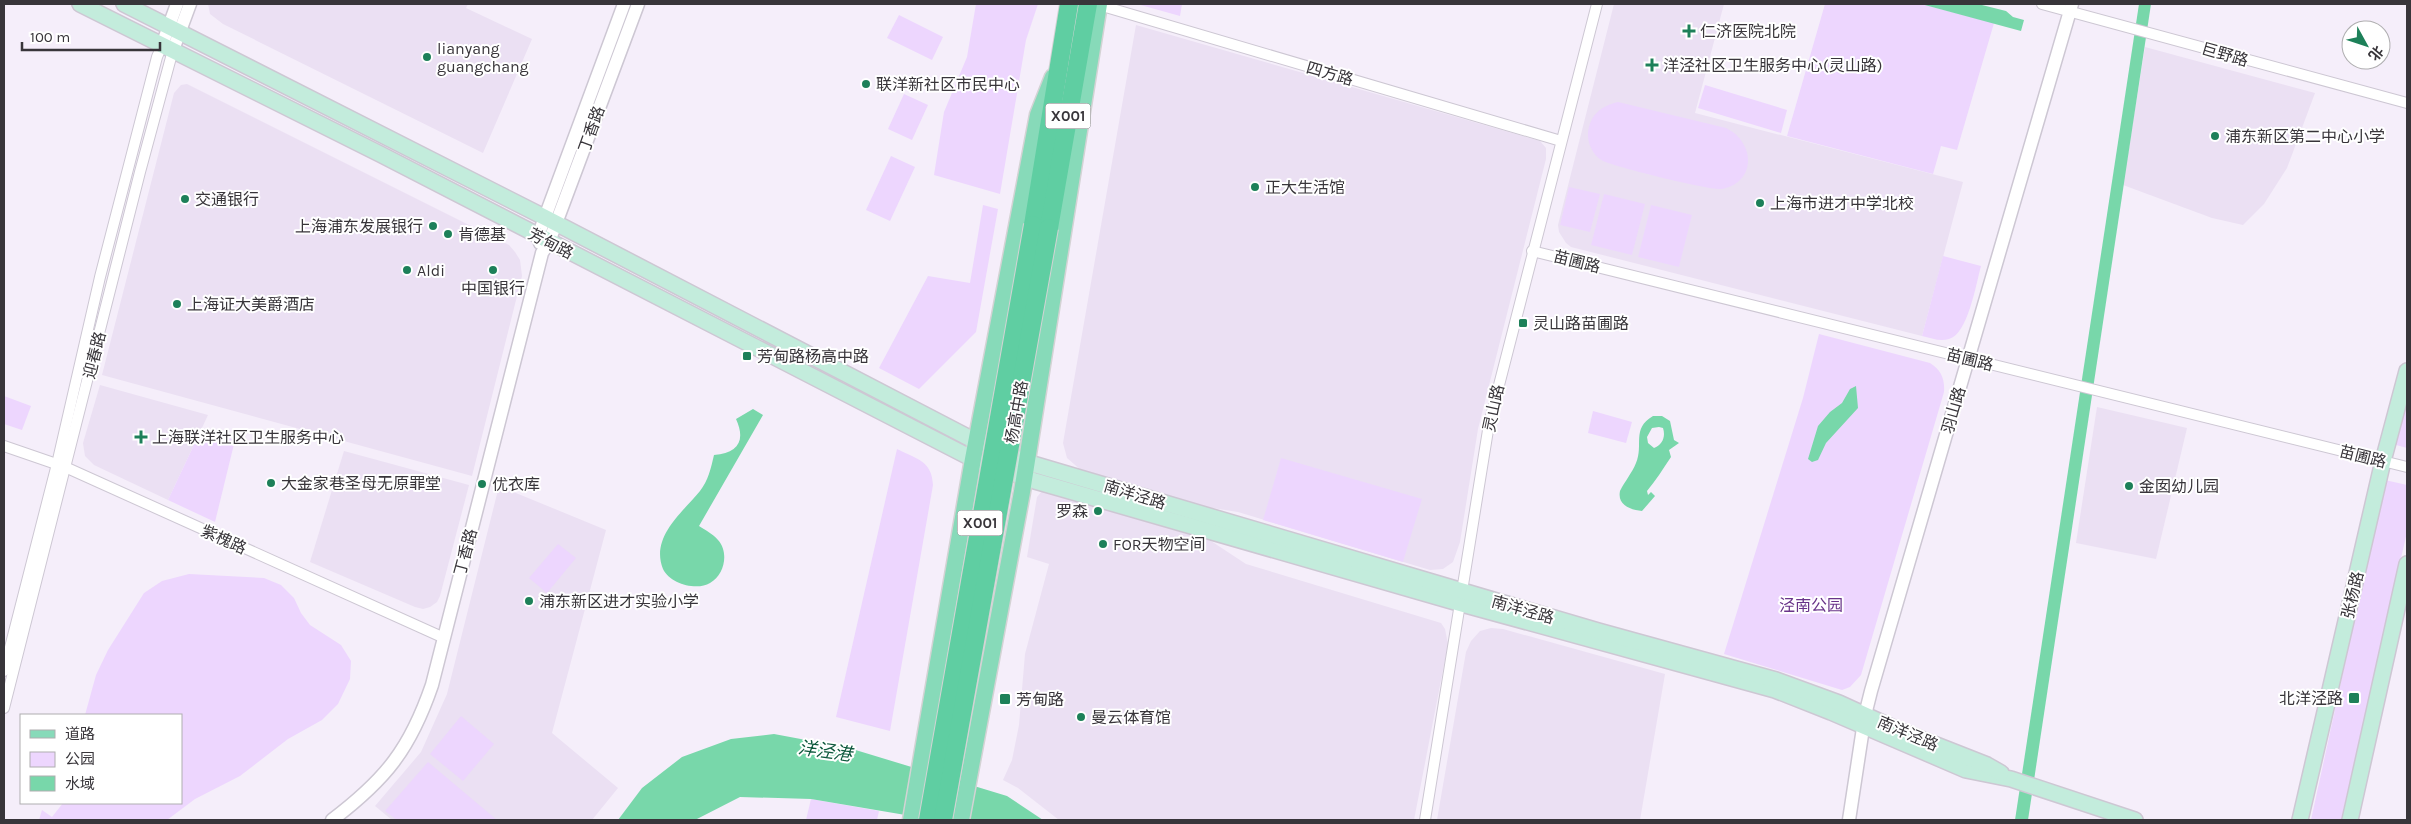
<svg xmlns="http://www.w3.org/2000/svg" width="2411" height="824" viewBox="0 0 2411 824" font-family="Karla,'Noto Sans SC',sans-serif">
<rect width="100%" height="100%" fill="#f5eefa"/>
<g fill="#ebe0f3">
<polygon points="208,4 468,4 466,8 532,39 483,153 223,24 210,14"/>
<polygon points="1614,4 1724,4 1695,113 1963,182 1922,336 1571,247 1566,243 1559,232 1558,225"/>
<polygon points="1136,25 1540,141 1546,148 1546,159 1478,429 1460,542 1453,562 1443,569 1430,570 1238,512 1206,507 1082,471 1067,458 1063,443"/>
<polygon points="2145,47 2315,93 2287,168 2264,204 2243,225 2212,218 2123,185"/>
<polygon points="187,84 509,245 515,252 520,260 522,276 472,476 102,375 174,93 181,85"/>
<polygon points="100,385 208,415 168,500 94,465 85,456 83,443"/>
<polygon points="2097,407 2187,428 2156,559 2076,543"/>
<polygon points="344,451 469,485 440,596 437,602 430,607 423,609 415,607 310,562"/>
<polygon points="499,486 606,530 552,733 618,788 592,820 392,820 375,806 421,752 447,694"/>
<polygon points="1042,491 1211,541 1246,564 1441,623 1445,629 1448,644 1414,820 1059,820 1018,788 1003,780 1012,760 1019,725 1025,654 1049,564 1027,557 1037,497"/>
<polygon points="1491,628 1503,629 1665,674 1640,820 1437,820 1466,652 1471,641 1480,631"/>
</g>
<g fill="#edd6fe">
<polygon points="976,4 1038,4 1026,40 1000,194 934,175 944,112 967,57"/>
<polygon points="1137,4 1182,4 1180,16"/>
<polygon points="1825,4 1921,4 1994,23 1957,150 1941,146 1933,174 1787,136"/>
<polygon points="899,15 943,37 932,60 887,38"/>
<polygon points="1705,85 1787,110 1781,133 1698,108"/>
<polygon points="904,94 928,105 912,140 888,129"/>
<path d="M1618,102L1726,128C1755,142 1757,182 1722,189C1712,191 1615,167 1603,161C1593,156 1587,143 1588,132C1590,115 1601,106 1618,102Z"/>
<polygon points="891,156 915,167 890,221 866,210"/>
<polygon points="1569,187 1600,194 1590,232 1560,225"/>
<polygon points="1604,194 1645,204 1632,255 1591,245"/>
<polygon points="983,205 998,209 976,332 919,389 879,368 928,276 970,283"/>
<polygon points="1651,205 1692,215 1679,267 1638,257"/>
<path d="M1943,256L1981,266C1976,284 1968,334 1949,339C1940,342 1931,338 1922,336Z"/>
<path d="M1819,334L1930,363C1941,370 1945,379 1944,392L1861,675L1850,687L1842,690L1724,654L1803,398Z"/>
<polygon points="2407,377 2407,448 2389,443"/>
<polygon points="4,396 31,406 22,430 4,424"/>
<polygon points="1593,411 1632,422 1626,443 1588,433"/>
<polygon points="201,430 235,440 215,522 168,500"/>
<path d="M897,449C917,459 932,461 933,485L890,731L836,717Z"/>
<polygon points="1281,458 1422,499 1403,562 1263,520"/>
<polygon points="2385,480 2407,485 2407,532 2341,820 2311,820"/>
<polygon points="558,544 576,558 547,593 529,578"/>
<polygon points="189,574 264,578 281,585 294,598 301,613 310,625 341,645 351,661 350,679 338,704 322,720 288,739 240,776 195,799 167,820 39,820 42,810 52,817 63,803 181,803 181,715 85,715 96,675 108,650 144,593 162,581"/>
<polygon points="461,716 494,744 463,781 430,754"/>
<polygon points="428,762 497,820 397,820 385,811"/>
<polygon points="811,799 879,811 877,820 806,820"/>
</g>
<g fill="#78d7aa" fill-rule="evenodd">
<polygon points="1921,4 1978,4 2006,11 2013,17 2024,20 2021,31"/>
<polygon points="2139,4 2151,4 2028,820 2015,820"/>
<polygon points="1856,386 1858,408 1826,443 1818,460 1812,462 1808,459 1818,426 1830,412 1842,403 1850,389"/>
<path d="M753,409L763,415L699,526C705,530 713,534 718,540C729,552 725,575 710,583C697,591 670,584 663,569C650,537 683,512 700,491C708,481 711,468 714,455C738,453 746,441 736,419Z"/>
<path d="M1653,416H1662L1670,421L1674,440L1679,443L1669,450L1671,457C1663,469 1656,480 1647,491L1648,495L1651,492L1655,496L1642,511C1631,510 1617,505 1620,491C1625,481 1632,473 1636,463C1644,445 1631,429 1653,416ZM1659,427L1663,428C1666,437 1662,445 1654,448L1648,443L1647,437L1652,428Z"/>
<polygon points="774,734 849,748 1007,796 1043,820 935,820 811,799 740,797 695,820 618,820 642,788 682,757 731,739"/>
</g>
<g fill="none" stroke-linecap="round" stroke-linejoin="round">
<g stroke="#cdc7d3" stroke-width="12">
<g id="minor">
<polyline points="2042,4 2407,103"/>
<polyline points="1099,5 1561,141"/>
<polyline points="1532,251 2407,467"/>
<polyline points="4,446 65,467 442,637"/>
<polyline points="4,671 57,464 100,277 157,57 162,45"/>
<polyline points="4,708 140,172 173,50"/>
<polyline points="1425,820 1489,424 1597,4"/>
</g>
</g>
<g stroke="#cdc7d3" stroke-width="15">
<g id="tertiary">
<polyline points="162,45 177,4"/>
<polyline points="173,50 190,4"/>
<polyline points="540,243 538,236 624,4"/>
<path d="M332,820C386,779 410,749 432,685L542,253L549,242L638,4"/>
<polyline points="1849,820 1865,715 1871,691 2072,4"/>
</g>
</g>
<g stroke="#cdc7d3" stroke-width="18">
<g id="secondary">
<polyline points="80,4 380,154 973,459 1035,481 1462,604 1775,690 1831,712 1966,770 2011,779 2135,820"/>
<polyline points="124,4 546,218 977,442 1026,462 1598,631 1776,680 1839,703 1898,730 1987,765 2001,773"/>
<polyline points="2300,820 2383,461 2407,371"/>
<polyline points="2350,820 2407,564"/>
</g>
</g>
<g stroke="#d3d3d4" stroke-width="19">
<g id="primary">
<polyline points="911,820 973,459 1038,115 1053,77"/>
<polyline points="961,820 1022,492 1099,4"/>
</g>
</g>
<g stroke="#d3d3d4" stroke-width="20">
<g id="trunk">
<polyline points="1033,225 1069,4"/>
<polyline points="1049,228 1088,4"/>
</g>
</g>
<use href="#minor" stroke="#fff" stroke-width="10"/>
<use href="#tertiary" stroke="#fff" stroke-width="12"/>
<use href="#secondary" stroke="#c3ecdc" stroke-width="15"/>
<use href="#primary" stroke="#87dab9" stroke-width="16"/>
<use href="#trunk" stroke="#5fcea2" stroke-width="18"/>
<g stroke="#d3d3d4" stroke-width="20" stroke-linecap="butt">
<g id="trunk-bridge">
<polyline points="928,820 1033,225"/>
<polyline points="943,820 1049,228"/>
</g>
</g>
<use href="#trunk-bridge" stroke="#5fcea2" stroke-width="18"/>
</g>
<g fill="#1d8059" stroke="#fff" stroke-width="2">
<path d="M1686.5 23.5h5v5h5v5h-5v5h-5v-5h-5v-5h5z"/>
<circle cx="427" cy="57" r="5"/>
<path d="M1649.5 57.5h5v5h5v5h-5v5h-5v-5h-5v-5h5z"/>
<circle cx="866" cy="84" r="5"/>
<circle cx="2215" cy="136" r="5"/>
<circle cx="1255" cy="187" r="5"/>
<circle cx="185" cy="199" r="5"/>
<circle cx="1760" cy="203" r="5"/>
<circle cx="433" cy="226" r="5"/>
<circle cx="448" cy="234" r="5"/>
<circle cx="407" cy="270" r="5"/>
<circle cx="493" cy="270" r="5"/>
<circle cx="177" cy="304" r="5"/>
<rect x="1518" y="318" width="10" height="10" rx="2.5"/>
<rect x="742" y="351" width="10" height="10" rx="2.5"/>
<path d="M138.5 429.5h5v5h5v5h-5v5h-5v-5h-5v-5h5z"/>
<circle cx="271" cy="483" r="5"/>
<circle cx="482" cy="484" r="5"/>
<circle cx="2129" cy="486" r="5"/>
<circle cx="1098" cy="511" r="5"/>
<circle cx="1103" cy="544" r="5"/>
<circle cx="529" cy="601" r="5"/>
<rect x="2348" y="692" width="12" height="12" rx="2.5"/>
<rect x="999" y="693" width="12" height="12" rx="2.5"/>
<circle cx="1081" cy="717" r="5"/>
</g>
<g text-anchor="middle" stroke-width="4" stroke-linejoin="round" paint-order="stroke">
<g fill="#fff" stroke="#747275" stroke-width="1">
<rect x="1045.5" y="103.5" width="45" height="25" rx="4"/>
<rect x="957.5" y="510.5" width="45" height="25" rx="4"/>
</g>
<g font-size="15" font-weight="bold" fill="#38353a">
<text x="1068" y="121">X001</text>
<text x="980" y="528">X001</text>
</g>
<g font-size="16" fill="#38353a" stroke="#fff" text-anchor="start">
<text x="1700" y="37">仁济医院北院</text>
<text x="437" y="54">lianyang<tspan x="437" dy="18">guangchang</tspan></text>
<text x="1663" y="71">洋泾社区卫生服务中心(灵山路)</text>
<text x="876" y="90">联洋新社区市民中心</text>
<text x="2225" y="142">浦东新区第二中心小学</text>
<text x="1265" y="193">正大生活馆</text>
<text x="195" y="205">交通银行</text>
<text x="1770" y="209">上海市进才中学北校</text>
<text x="423" y="232" text-anchor="end">上海浦东发展银行</text>
<text x="458" y="240">肯德基</text>
<text x="417" y="276">Aldi</text>
<text x="493" y="294" text-anchor="middle">中国银行</text>
<text x="187" y="310">上海证大美爵酒店</text>
<text x="1533" y="329">灵山路苗圃路</text>
<text x="757" y="362">芳甸路杨高中路</text>
<text x="152" y="443">上海联洋社区卫生服务中心</text>
<text x="281" y="489">大金家巷圣母无原罪堂</text>
<text x="492" y="490">优衣库</text>
<text x="2139" y="492">金囡幼儿园</text>
<text x="1088" y="517" text-anchor="end">罗森</text>
<text x="1113" y="550">FOR天物空间</text>
<text x="539" y="607">浦东新区进才实验小学</text>
<text x="2343" y="704" text-anchor="end">北洋泾路</text>
<text x="1016" y="705">芳甸路</text>
<text x="1091" y="723">曼云体育馆</text>
</g>
<g font-size="16" fill="#38353a" stroke="#fff">
<text transform="translate(2225 54) rotate(16)" y="6">巨野路</text>
<text transform="translate(1330 73) rotate(16)" y="6">四方路</text>
<text transform="translate(591 129) rotate(-70)" y="6">丁香路</text>
<text transform="translate(551 243) rotate(27)" y="6">芳甸路</text>
<text transform="translate(1577 261) rotate(14)" y="6">苗圃路</text>
<text transform="translate(94 355) rotate(-76)" y="6">迎春路</text>
<text transform="translate(1970 359) rotate(14)" y="6">苗圃路</text>
<text transform="translate(1493 408) rotate(-78)" y="6">灵山路</text>
<text transform="translate(1953 410) rotate(-74)" y="6">羽山路</text>
<text transform="translate(1016 412) rotate(-80)" y="6">杨高中路</text>
<text transform="translate(2363 456) rotate(14)" y="6">苗圃路</text>
<text transform="translate(1135 494) rotate(17)" y="6">南洋泾路</text>
<text transform="translate(224 539) rotate(24)" y="6">紫槐路</text>
<text transform="translate(465 552) rotate(-75)" y="6">丁香路</text>
<text transform="translate(2352 595) rotate(-77)" y="6">张杨路</text>
<text transform="translate(1523 609) rotate(16)" y="6">南洋泾路</text>
<text transform="translate(1908 733) rotate(23)" y="6">南洋泾路</text>
</g>
<g font-size="16" fill="#693489" stroke="#fff">
<text x="1811" y="611">泾南公园</text>
</g>
<g font-size="18" font-style="italic" fill="#0e593d" stroke="#fff">
<text transform="translate(825 751) rotate(8)" y="6">洋泾港</text>
</g>
</g>
<rect width="2411" height="824" fill="none" stroke="#38353a" stroke-width="10"/>
<rect x="20" y="714" width="162" height="90" fill="#ffffff" stroke="#afaeb0"/>
<rect x="30" y="730" width="25" height="8" fill="#87dab9" stroke="#afaeb0"/>
<text x="65" y="739" font-size="15" fill="#38353a">道路</text>
<rect x="30" y="752" width="25" height="15" fill="#edd6fe" stroke="#afaeb0"/>
<text x="65" y="764" font-size="15" fill="#38353a">公园</text>
<rect x="30" y="776" width="25" height="15" fill="#78d7aa" stroke="#afaeb0"/>
<text x="65" y="789" font-size="15" fill="#38353a">水域</text>
<g transform="translate(2366 45) rotate(130)"><circle r="24" fill="#ffffff" stroke="#afaeb0"/>
<path d="M0-4L9 19L0 12L-9 19Z" fill="#1d8059"/>
<text y="-8" font-size="14" font-weight="bold" text-anchor="middle" fill="#38353a">北</text>
</g>
<path d="M22 42v8h138v-8" fill="none" stroke="#38353a" stroke-width="2.5"/>
<text x="30" y="42" font-size="15" fill="#38353a" stroke="#ffffff" stroke-width="4" paint-order="stroke">100 m</text>
</svg>
